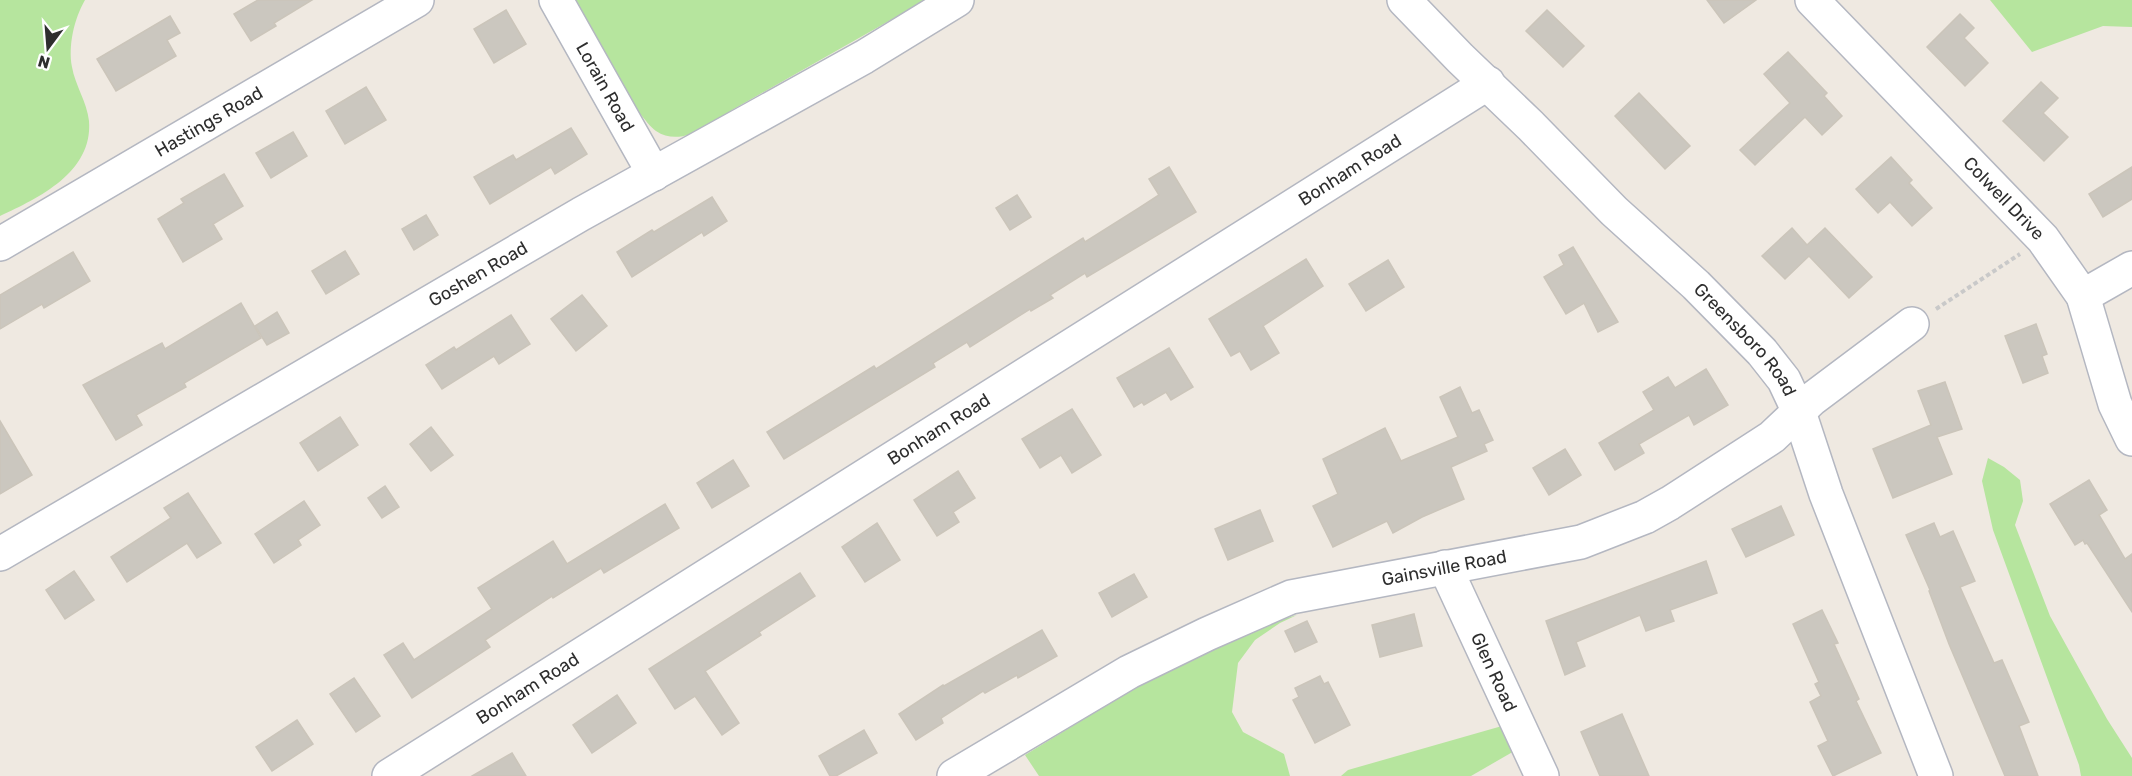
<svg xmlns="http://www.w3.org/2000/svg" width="2132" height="776" viewBox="0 0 2132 776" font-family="Rubik,sans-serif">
<rect width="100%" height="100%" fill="#efe9e1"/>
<g fill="#b6e59e">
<path d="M0,0H85C74,19 68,46 72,67C75,85 87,102 89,121C93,172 39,198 0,216Z"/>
<path d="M573,0H926L732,110C712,124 681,148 656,131C650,127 645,119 640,114Z"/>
<polygon points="1990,0 2132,0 2132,27 2103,26 2032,52"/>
<polygon points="1988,458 2004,467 2020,480 2023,501 2015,525 2050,616 2107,719 2132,758 2132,776 2081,776 2079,765 1993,530 1982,481"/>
<polygon points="1297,615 1280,623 1255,640 1238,663 1232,712 1243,732 1284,754 1290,776 1039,776 1025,755 1169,667 1223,637"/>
<polygon points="1502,726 1516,750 1471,776 1341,776 1348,770"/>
</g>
<g fill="#cbc7bf" stroke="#cbc5ba" stroke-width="1.5">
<polygon points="258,0 312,0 274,23 276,26 251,41 234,14"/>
<polygon points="1707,0 1756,0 1724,23"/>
<polygon points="506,10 526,44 494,63 474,29"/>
<polygon points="1547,10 1584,46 1563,67 1526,31"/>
<polygon points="1960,14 1974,28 1964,38 1988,63 1965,86 1927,47"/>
<polygon points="170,16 180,33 167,40 176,56 116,91 97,59"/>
<polygon points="1788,52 1827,93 1824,96 1842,116 1822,135 1805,117 1755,165 1740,150 1790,103 1764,74"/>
<polygon points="2041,82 2058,98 2043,113 2068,137 2044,161 2003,121"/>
<polygon points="366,87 386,120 345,144 326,111"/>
<polygon points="1639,93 1690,146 1665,169 1615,116"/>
<polygon points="571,128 587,154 555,174 551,167 490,204 474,177 513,155 516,160"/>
<polygon points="293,132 307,156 271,178 256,153"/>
<polygon points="1891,157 1912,180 1909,183 1932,208 1912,226 1890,202 1878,213 1856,189"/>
<polygon points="1169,167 1196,212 1087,277 1085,273 1050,295 1053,298 1031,311 1030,309 970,347 967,342 933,363 935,367 784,459 767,432 874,366 876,369 1083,238 1085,242 1139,208 1159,195 1149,179"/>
<polygon points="2132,167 2132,199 2103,217 2089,194"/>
<polygon points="224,174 243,206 213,224 222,239 183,262 158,219 184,203 181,199"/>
<polygon points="1017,195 1031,217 1010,230 996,208"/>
<polygon points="712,197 727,221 704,236 702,232 632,277 617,252 652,230 654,232"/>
<polygon points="426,215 438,235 414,250 402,229"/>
<polygon points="1792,228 1807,245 1825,228 1872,277 1849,298 1809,256 1785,279 1762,256"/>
<polygon points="1573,247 1618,322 1598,332 1584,303 1566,314 1544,277 1564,265 1559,255"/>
<polygon points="345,251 359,274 326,294 312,271"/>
<polygon points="73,252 90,281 44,308 42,304 0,329 0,295"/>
<polygon points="1306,259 1323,286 1263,326 1279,353 1251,370 1240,351 1231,356 1209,319"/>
<polygon points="1388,260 1404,287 1366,311 1349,284"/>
<polygon points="582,295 607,326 576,351 551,319"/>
<polygon points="241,303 261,338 184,383 186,387 136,415 142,425 116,440 83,385 162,343 165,349"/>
<polygon points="277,312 289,333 267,345 255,326"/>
<polygon points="511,315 530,344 499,364 494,356 442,389 426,365 454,347 456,350"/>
<polygon points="2036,324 2047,354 2042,356 2048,373 2023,383 2005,336"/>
<polygon points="1169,348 1193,387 1171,400 1166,392 1144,405 1142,402 1134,407 1117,378"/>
<polygon points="1706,369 1728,405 1694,425 1689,415 1639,444 1644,453 1615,470 1599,443 1654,410 1643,392 1668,377 1675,388"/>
<polygon points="1945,382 1962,429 1937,437 1952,474 1893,498 1873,449 1931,425 1918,391"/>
<polygon points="1460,387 1472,413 1479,410 1493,440 1484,444 1487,451 1451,467 1464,499 1422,517 1393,533 1387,521 1333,547 1313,506 1338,494 1323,459 1385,428 1401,461 1458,437 1440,397"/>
<polygon points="1072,409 1101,455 1072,473 1061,455 1040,468 1022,439"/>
<polygon points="340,417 358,445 318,471 300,443"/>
<polygon points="0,421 32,475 0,494"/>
<polygon points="431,427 453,455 431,471 410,444"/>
<polygon points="1565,449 1581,475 1549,495 1533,468"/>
<polygon points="733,460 749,486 712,508 697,483"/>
<polygon points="958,471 975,498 953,512 959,522 937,536 914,500"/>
<polygon points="2089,480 2107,510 2099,515 2125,559 2132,554 2132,612 2087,543 2085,544 2083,540 2075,545 2050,504"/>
<polygon points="385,486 399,507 382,518 368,498"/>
<polygon points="188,493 221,543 197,558 187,543 127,582 111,557 171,518 164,508"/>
<polygon points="304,501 320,525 298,540 301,545 274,563 255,534"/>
<polygon points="665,504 679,528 604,573 601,568 553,598 552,596 485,640 490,647 412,698 384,655 403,643 414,660 492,609 478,588 553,541 567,564"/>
<polygon points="1781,506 1794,535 1746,557 1732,529"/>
<polygon points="1260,510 1273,541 1228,560 1215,529"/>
<polygon points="877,523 900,560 865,582 842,547"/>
<polygon points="1934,523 1940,537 1953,531 1975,581 1960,587 1994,663 2002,660 2029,722 2019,726 2038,776 2005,776 1949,644 1929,591 1930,590 1906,535"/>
<polygon points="1706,561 1717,593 1670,610 1674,621 1646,631 1640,615 1576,642 1585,666 1565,675 1546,621"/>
<polygon points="74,571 94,600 65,619 46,590"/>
<polygon points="800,573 815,596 759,632 761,635 705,671 739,723 722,735 695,696 675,709 649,669"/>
<polygon points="1134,574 1147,597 1112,617 1099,593"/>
<polygon points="1822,610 1838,643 1834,644 1859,699 1856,701 1881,753 1833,776 1818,746 1828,741 1810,702 1821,696 1815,684 1819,682 1793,624"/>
<polygon points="1414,614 1422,646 1380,657 1372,625"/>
<polygon points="1307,621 1317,642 1295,652 1285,631"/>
<polygon points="1042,630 1057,656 1018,678 1017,675 985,693 983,691 941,718 943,723 916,740 899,714 943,685 944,686"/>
<polygon points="1320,676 1324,684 1328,682 1350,725 1315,743 1293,700 1299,697 1295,688"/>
<polygon points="354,678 380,716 356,732 330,694"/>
<polygon points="617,695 636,723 592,753 573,725"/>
<polygon points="1622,714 1649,776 1600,776 1581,732"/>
<polygon points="297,720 313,744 272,771 256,747"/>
<polygon points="864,730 877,753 836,776 830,776 819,756"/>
<polygon points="512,753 526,776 472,776"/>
</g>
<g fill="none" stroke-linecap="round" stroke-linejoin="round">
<g stroke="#b4b7c1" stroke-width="36">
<g id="minor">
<path id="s1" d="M556,0L654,174"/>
<path id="s2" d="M1404,0L1460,58L1531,126L1614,211L1696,285L1762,352L1784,380L1799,412L1826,494L1936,776"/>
<path id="s3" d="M1812,0L2043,239L2083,296L2115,404L2132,439"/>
<path id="s4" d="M0,244L417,0"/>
<polyline points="2083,296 2132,268"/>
<path id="s5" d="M0,554L581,214L864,57L957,0"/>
<path id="s6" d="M1445,567L1542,776"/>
<path id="s7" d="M389,776L1488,83"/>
<path id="s8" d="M954,776L1129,672L1207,634L1291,597L1581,542L1645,517L1670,503L1772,437L1812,399L1912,324"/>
</g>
</g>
<polyline stroke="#c9c9c9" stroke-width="4" stroke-dasharray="4.5 3" stroke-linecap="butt" points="1936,309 2020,254"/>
<use href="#minor" stroke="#fff" stroke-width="33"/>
</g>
<g text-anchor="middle" stroke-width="4.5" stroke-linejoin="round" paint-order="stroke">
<g font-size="18" fill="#2e2e2e" stroke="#fff">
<text dy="6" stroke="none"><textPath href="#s1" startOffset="100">Lorain Road</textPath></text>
<text dy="6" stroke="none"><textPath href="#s4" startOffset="242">Hastings Road</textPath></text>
<text dy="6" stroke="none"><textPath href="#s7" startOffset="1136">Bonham Road</textPath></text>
<text dy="6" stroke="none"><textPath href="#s3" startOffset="276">Colwell Drive</textPath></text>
<text dy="6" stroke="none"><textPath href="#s5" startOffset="554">Goshen Road</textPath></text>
<text dy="6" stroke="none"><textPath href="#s2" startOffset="482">Greensboro Road</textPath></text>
<text dy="6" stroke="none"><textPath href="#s7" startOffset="650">Bonham Road</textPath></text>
<text dy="6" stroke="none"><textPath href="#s8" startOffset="538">Gainsville Road</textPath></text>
<text dy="6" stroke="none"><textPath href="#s6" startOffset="116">Glen Road</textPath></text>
<text dy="6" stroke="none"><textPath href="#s7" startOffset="164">Bonham Road</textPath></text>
</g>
</g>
<g transform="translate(48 48) rotate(196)" stroke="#ffffff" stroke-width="4.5" paint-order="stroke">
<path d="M0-4.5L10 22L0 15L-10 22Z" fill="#2e2e2e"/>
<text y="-9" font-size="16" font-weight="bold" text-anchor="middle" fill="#2e2e2e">N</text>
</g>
</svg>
